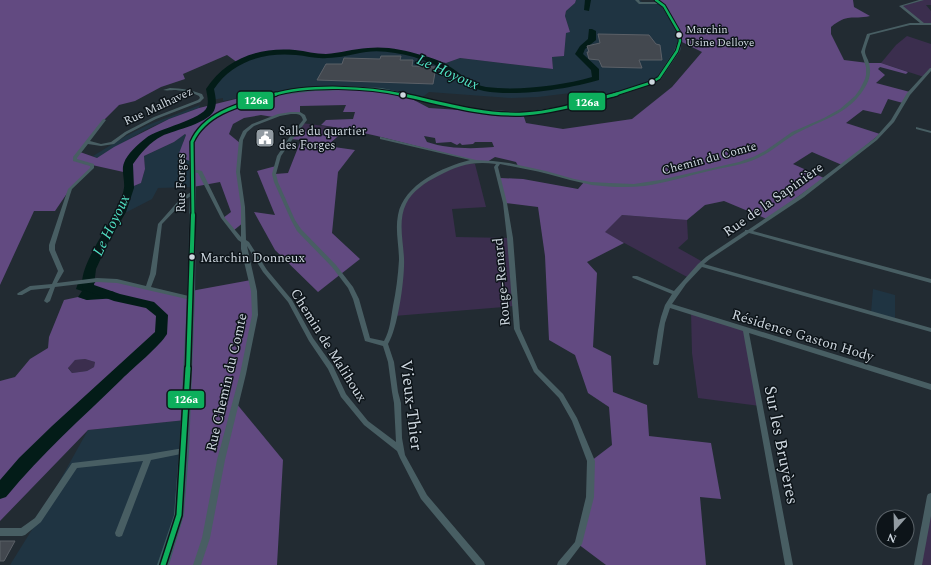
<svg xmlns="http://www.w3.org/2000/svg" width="931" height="565" viewBox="0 0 931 565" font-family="Spectral,serif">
<rect width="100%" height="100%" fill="#222b32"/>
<g fill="#1f3442">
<polygon points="576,0 640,0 642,2 660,3 679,32 680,41 659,78 650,83 605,97 595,90 538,97 511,98 429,92 420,99 258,99 248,96 223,101 223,98 212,100 210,89 218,76 238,63 270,53 293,52 325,56 367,50 381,49 401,52 446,63 460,58 553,69 552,57 564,56 566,32 570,32 565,16 566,11 575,3"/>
<polygon points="200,105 199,108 169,119 145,130 97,158 93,156 126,136 148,125"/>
<polygon points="185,134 186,135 183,142 192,162 193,187 158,188 152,199 127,212 121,212 129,188 141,183 145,169 144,156 174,142"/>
<polygon points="873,289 895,295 895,320 871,313"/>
<polygon points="186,420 179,515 163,565 10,565 38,520 88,430"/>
</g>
<g fill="#3b2e4e">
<polygon points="922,0 931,0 931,5 926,5 931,11 931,24 922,23 901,6"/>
<polygon points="907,36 931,44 931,69 924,77 881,63 896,45"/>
<polygon points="302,123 346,129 331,136 311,133 299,129"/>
<polygon points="468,162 475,164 486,207 452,209 456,237 510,238 515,306 394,316 401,271 401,210 414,190 437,175"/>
<polygon points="622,215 687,220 688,239 678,248 703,262 689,278 604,232"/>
<polygon points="691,312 746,330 760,406 698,398 692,353"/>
<polygon points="85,359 95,362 94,367 87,371 72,373 68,367 75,360"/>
<polygon points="931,496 931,565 918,565"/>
</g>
<g fill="#624a81" fill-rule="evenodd">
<path d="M0,0H576L575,3L566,11L565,16L570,32L566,33L564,56L552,57L553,69L460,58L446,63L401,52L381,49L367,50L325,56L293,52L270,53L238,63L227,55L183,74L185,79L161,87L135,101L119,105L104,120L80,152L97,158L114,147L169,119L199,108L248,96L258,99L297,91L373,89L412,99L429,108L523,114L526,123L563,129L632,119L672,87L702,52L680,41C678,25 668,9 655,0H853L854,7L870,16C851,20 848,13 831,27V34L844,60L868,63H881L908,72L906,74L880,67L878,69L885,75L876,83L910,92L903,103L888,99L881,114L863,110L846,123L880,134L842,165L812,152L793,164L824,178L767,219L724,201L705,205L687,220L622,215L605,232L624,243L587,262L597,273L593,347L611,356L613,392L647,405L649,436L711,443L721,499L700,497L706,565H606L578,544L590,497L591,461L612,445L609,407L588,393L575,355L549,340L545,256L538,207L505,203L500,178L523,179L578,189L584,182L518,166L516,162L495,157L487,162L476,161L377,136L346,129L327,146L355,150L338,172L332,233L360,259L318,292L275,250L254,212L275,215L257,171L276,166L275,174L288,173L301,140L290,139L299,129C317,136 328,139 346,129L321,125L326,120L353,119L355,112H343L346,105L300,106V113L295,112L273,117L261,115L244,118L233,124L229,134L240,143L238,172L244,222L233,231L223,218L231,212L220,182L193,187L192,162L178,156L186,135L185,134L174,142L144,156L145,169L141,183L129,188L128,173L92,165V168L70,189L55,211H34L0,285ZM424,136L435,138L436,143L451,142L457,145L460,143L462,145L473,144L475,142H492L494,147C472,149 448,149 427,142Z"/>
<path d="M97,280L117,281L191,298V291L251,280L255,315L236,403L283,460L277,565H163L179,515L186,420L88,430L0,521V381L15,377L30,359L48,348L49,337L64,300L78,297L87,300L114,292L91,287ZM85,359L95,362L94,367L87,371L72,373L68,368L75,360Z"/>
</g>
<polygon fill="#031c18" points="97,280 91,287 114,292 118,298 87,300 78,297 82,291 76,289 78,283"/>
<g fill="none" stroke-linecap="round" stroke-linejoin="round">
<g fill="#031c18" fill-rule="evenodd">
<polygon points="585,0 591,0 589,11 584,10"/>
<path d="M589,29H592L596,31V40L585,49L583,54L599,69V80C568,89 517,97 484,91C468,88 456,77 442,69C433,63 423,60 414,57C398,53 382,50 366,52C353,54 340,58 327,58C316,59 307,56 296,55C265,52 232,61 214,89C215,95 217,101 215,108C212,123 174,130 162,136C150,142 140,154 133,164L134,188L126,212L109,241L96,269L94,285L120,294L154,302L168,315L167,334C160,346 133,368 122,379C81,419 42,453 6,497L0,499V480L19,458L52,426L155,332L156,316L146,308L114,301L84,290C74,274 107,228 115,213C119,207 123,195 124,188C125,180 121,170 124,163C127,154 138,144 146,138C157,129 203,119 207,107C209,101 207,95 206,89C226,58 259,47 295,50C306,51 315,54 326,54C340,53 353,49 368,48C386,46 404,50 421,55C430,57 439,60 447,65C459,72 472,85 486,87C518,91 561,86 592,77L591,70L575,54L580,46L588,39Z"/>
</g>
</g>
<g fill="#43484f" stroke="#5b6067">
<polygon points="598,34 649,35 656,44 660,45 662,60 639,60 642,68 602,67 599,60 589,59 587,52 589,52 587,46 600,43"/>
<polygon points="381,56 401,56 400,60 413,60 412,66 436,67 433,84 317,80 326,64 342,64 344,58 380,59"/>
<polygon points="0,541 15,541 4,561 0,561"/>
</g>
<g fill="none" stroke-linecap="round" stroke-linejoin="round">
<g fill="#485e63" fill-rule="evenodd">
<polygon points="635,0 639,0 640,2 660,2 662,3 660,4 639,4"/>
<path d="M919,0H924L903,6L924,23H931V25H910L870,35C869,39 865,48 865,52C865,54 867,58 868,60C872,71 870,80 864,89C848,114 824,119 799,132C785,139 773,151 758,158C743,165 725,167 709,171C687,176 666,183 644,186C627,188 609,187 592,185C577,182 563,178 548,174C532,170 516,167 500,164L498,167L507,203L513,238L520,329L538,369L563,394L577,418L595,461L594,497L582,544L566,565H557L558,562L575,542L586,497L587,461L572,421L559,398L534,372L514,329L507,238L503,203L494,167L496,164C473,161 459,165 438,176C426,182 412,191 406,204C398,220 403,240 404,258C405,277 398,328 388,344L394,362L398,392L401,403L402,438L405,455L427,495L484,562L485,565H476L421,499L400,458L397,451L364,425L341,397L328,369L309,341L288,302L263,272L247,246L257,291L258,315L246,374L225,460L210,538L201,565H193L202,538L217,460L240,374L252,315L251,291L241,249V242L238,240L221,218L198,173L190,172V170H198L202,171L225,218L241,237V207L236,172L239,140L243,131L252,124L278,114L291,112H300L305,115L307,120L292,140L281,156L276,174L278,182L295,220L301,229L336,265L353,287L359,299L370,338L384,341C390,331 391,317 393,306C396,291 398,276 399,260C399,245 395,230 398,215C404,184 443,167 470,160L380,139V137H381L476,160L493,161L509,163L546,171L574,179L591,182L609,183L634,184L660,180L739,162L753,157L765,151L792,132L824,118L840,109L855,96L860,89L865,79L866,75V67L861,52L867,34L910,23H920L899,6ZM291,114C297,114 301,113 303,120L289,138L277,156L272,174L274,182L291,220L297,231L332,267L348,288L353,299L365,341L383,346L388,362L392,392L394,403L396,442L368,421L346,394L333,366L313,338L292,300L267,270L249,242L246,240L245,207L240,172L243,140L247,132L254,126L280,116Z"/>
<polygon points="930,68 931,68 931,71 910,95 894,122 877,140 804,197 753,231 931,279 931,283 749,233 710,259 704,264 931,328 931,332 702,267 686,284 672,304 931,384 931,390 749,333 793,565 785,565 743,331 670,308 665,323 659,363 658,365 654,365 653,363 658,330 661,317 665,305 672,294 633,278 632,277 633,276 637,276 674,291 698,264 706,257 745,231 745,230 748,230 800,195 875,138 891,120 907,93"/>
<path d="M170,88C181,88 192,90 202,94L204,98L200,102L156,119L127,134L114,144L101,146L88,144L77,158V159L94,164V168L72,189L70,195L55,245V250L64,271L57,283L97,278L117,279L146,286L150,274L158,224L181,198L193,191L195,192V193L185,200L162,224L156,274L151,287L193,297L194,298L193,299L191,300L117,283L97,282L55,287L50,301L47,303L44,301L50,288L31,290L22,295H18L17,294L18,293L30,286L52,284L58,271L49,250V245L68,189L90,168V166L73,161V157L103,119H104L106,120L90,141L101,144L111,142L125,132L154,117L198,100L200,98L199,96C192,92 184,91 176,90C172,90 167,91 163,90Z"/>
<polygon points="916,127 931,131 931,133 916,129"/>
<polygon points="184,448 186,449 187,451 186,453 151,460 122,536 119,537 116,536 115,533 143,461 77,468 41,522 25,535 22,536 0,536 0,528 21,528 35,518 72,463 148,454"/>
<polygon points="931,493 931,516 922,565 914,565 927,496 928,494"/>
</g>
<polygon fill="#3c5d62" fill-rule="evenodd" points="654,0 659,0 666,5 681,32 682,41 680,51 661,79 652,84 619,95 559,111 523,116 474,113 382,92 345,90 315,91 281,95 233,109 215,119 199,134 195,142 196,192 195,298 189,451 184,515 169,565 157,565 174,515 179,451 187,298 190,192 189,142 194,132 211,117 229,107 280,91 315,87 345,86 382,88 474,109 523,112 559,107 615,93 648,82 657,77 674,51 678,41 677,32 662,7"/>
<g stroke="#0d1419" stroke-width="4.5">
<g id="bus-1-far3">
<path d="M273,95C309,84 368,87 404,95"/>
<polyline points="613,95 650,83 659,78 677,51 680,41 679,32 664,6 656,0"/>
</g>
</g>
<g stroke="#0d1419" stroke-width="5.5">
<g id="bus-1-far2">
<path d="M400,94C440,103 483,116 524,114C555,112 586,102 617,94"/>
<path d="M193,216L192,142C206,110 247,103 276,94"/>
</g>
</g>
<g stroke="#0d1419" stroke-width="7">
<polyline id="bus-1-far1" points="188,369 193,215"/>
</g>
<g stroke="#0d1419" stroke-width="8">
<polyline id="bus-1" points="163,565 179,515 188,368"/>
</g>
<use href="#bus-1-far3" stroke="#0daf5c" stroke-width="2.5"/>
<use href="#bus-1-far2" stroke="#0daf5c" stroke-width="3"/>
<use href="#bus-1-far1" stroke="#0daf5c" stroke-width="4"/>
<use href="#bus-1" stroke="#0daf5c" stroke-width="5"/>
</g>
<defs>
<g id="civic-square" transform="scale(1)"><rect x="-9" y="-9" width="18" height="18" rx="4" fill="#929ba2" stroke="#0d1419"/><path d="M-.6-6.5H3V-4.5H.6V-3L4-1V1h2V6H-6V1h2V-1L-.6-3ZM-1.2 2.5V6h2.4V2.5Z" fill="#fff"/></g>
</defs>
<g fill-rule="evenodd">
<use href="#civic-square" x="265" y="138"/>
</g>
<g fill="#ced7df" stroke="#0d1419" stroke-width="1.5">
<circle cx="679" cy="35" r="3.5"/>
<circle cx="652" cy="82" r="3.5"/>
<circle cx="403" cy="95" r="3.5"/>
<circle cx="192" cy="257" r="3.5"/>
</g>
<g text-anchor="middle" stroke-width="3" stroke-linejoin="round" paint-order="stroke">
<g font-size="11" fill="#ced7df" stroke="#0d1419" text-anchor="start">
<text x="686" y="33">Marchin<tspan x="686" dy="13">Usine Delloye</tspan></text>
</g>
<g font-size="12" fill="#ced7df" stroke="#0d1419">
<text transform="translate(158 106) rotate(-25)" y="4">Rue Malhavez</text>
<text transform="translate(709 158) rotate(-15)" y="4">Chemin du Comte</text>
<text transform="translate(181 183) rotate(-90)" y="4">Rue Forges</text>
</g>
<g font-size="12" fill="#ced7df" stroke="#0d1419" text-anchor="start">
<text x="279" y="135">Salle du quartier<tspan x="279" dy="14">des Forges</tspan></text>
</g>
<g font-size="13" fill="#ced7df" stroke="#0d1419" text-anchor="start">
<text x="200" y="262">Marchin Donneux</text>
</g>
<g font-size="14" fill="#ced7df" stroke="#0d1419">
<text transform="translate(773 199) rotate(-35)" y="5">Rue de la Sapinière</text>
<text transform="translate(501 282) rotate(-95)" y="5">Rouge-Renard</text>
<text transform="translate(803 335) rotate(17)" y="5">Résidence Gaston Hody</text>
<text transform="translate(329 345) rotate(58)" y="5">Chemin de Malihoux</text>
<text transform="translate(226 382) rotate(-77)" y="5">Rue Chemin du Comte</text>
</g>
<g font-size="15" font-style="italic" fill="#50e2c4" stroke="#0d1419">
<text transform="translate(448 72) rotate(24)" y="5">Le Hoyoux</text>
<text transform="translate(111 225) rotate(-64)" y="5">Le Hoyoux</text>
</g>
<g font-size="17" fill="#ced7df" stroke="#0d1419">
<text transform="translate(412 405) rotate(83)" y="6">Vieux-Thier</text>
<text transform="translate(782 445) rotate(79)" y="6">Sur les Bruyères</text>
</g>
</g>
<g stroke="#0d1419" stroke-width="1.5">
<rect x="237" y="91" width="37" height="19" rx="4" fill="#0daf5c"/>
<rect x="568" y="92" width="38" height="19" rx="4" fill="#0daf5c"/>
<rect x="167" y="390" width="38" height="19" rx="4" fill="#0daf5c"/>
</g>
<g font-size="11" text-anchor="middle" font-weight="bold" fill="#fff">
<text x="256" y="104">126a</text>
<text x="587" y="106">126a</text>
<text x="186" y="403">126a</text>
</g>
<g transform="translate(895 529) rotate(200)"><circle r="19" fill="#0d1419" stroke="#5a6268"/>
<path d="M0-3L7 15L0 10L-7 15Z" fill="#929ba2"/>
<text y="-6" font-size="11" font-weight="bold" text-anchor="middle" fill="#ced7df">N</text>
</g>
</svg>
